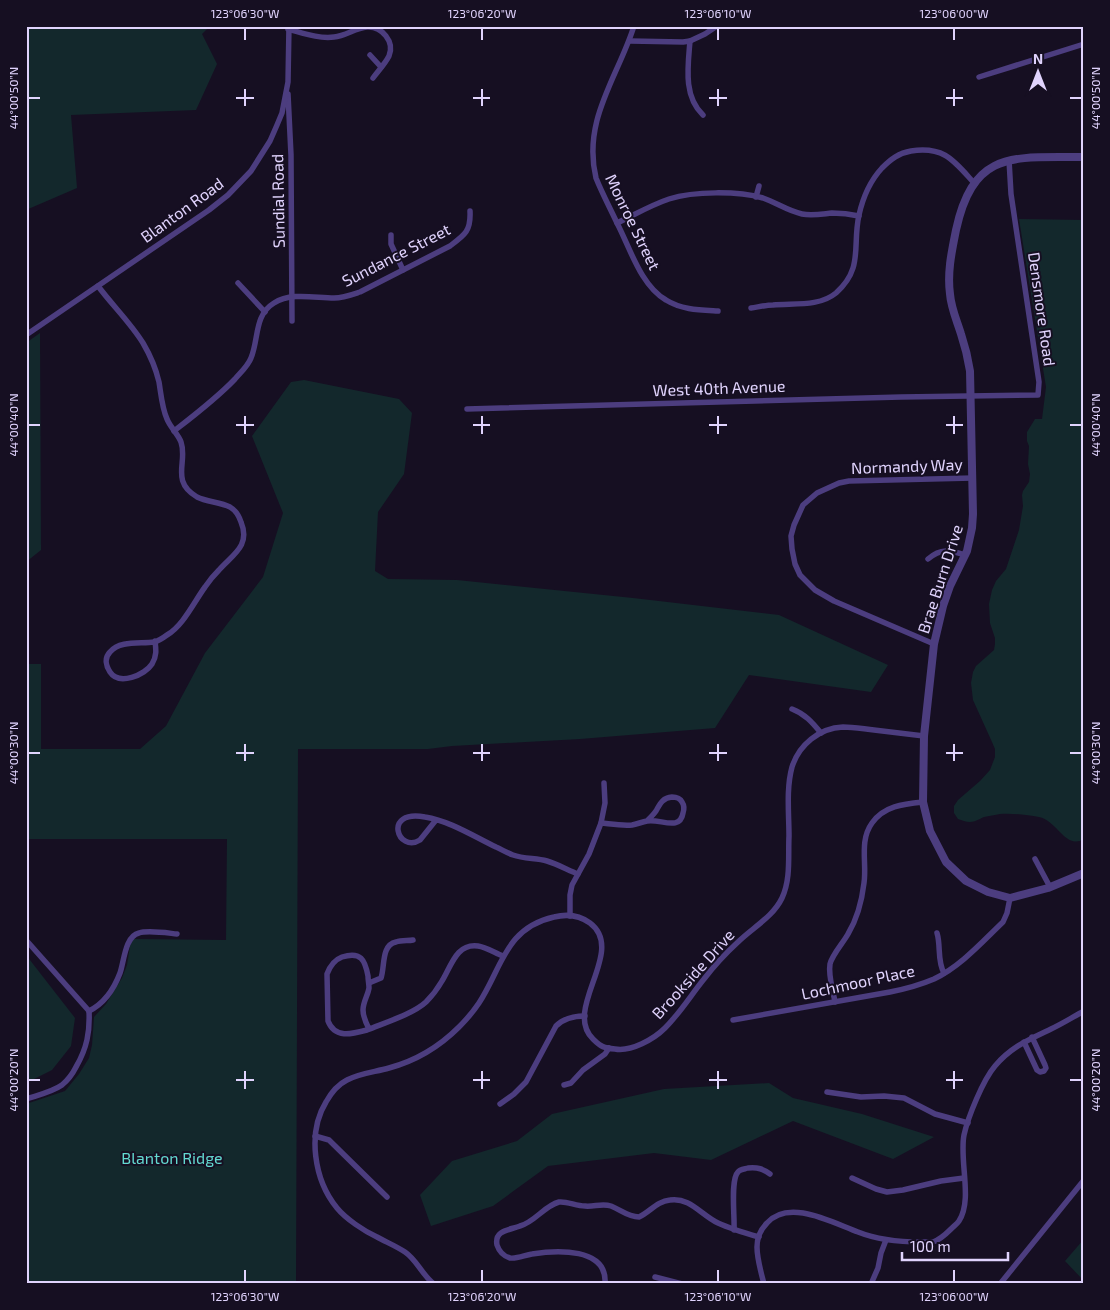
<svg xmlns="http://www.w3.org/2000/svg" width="1110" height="1310" viewBox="0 0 1110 1310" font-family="'Exo 2',sans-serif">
<rect width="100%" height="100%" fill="#160f22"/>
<g fill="#13282c">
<polygon points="26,26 210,26 202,34 217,64 196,110 71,115 77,188 26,210"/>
<path d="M1019,219L1084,220V819L1082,820C1081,826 1084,832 1084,839C1065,850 1058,821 1039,817C1027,815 1012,813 1000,814C995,815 989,816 984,817C979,819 975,822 970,822C966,822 962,820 958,819L954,813V806L958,800L980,781L990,770L995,757V749L992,742L973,700L971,683L973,672L976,666L994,650L995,644V638L990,623L989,604L992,590L996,581L1006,569L1019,530L1023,506L1022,495L1023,491L1029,482L1030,474L1028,464L1029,446L1027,441V432L1035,419H1042L1046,387Z"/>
<polygon points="40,333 41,550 26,562 26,343"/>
<polygon points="304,380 399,399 412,413 404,474 378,512 375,571 388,579 457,580 633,598 779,615 888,665 871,692 749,675 715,728 580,739 452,746 428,749 298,749 296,1284 26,1284 26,1104 65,1091 79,1074 89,1058 92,1045 94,1017 106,1004 122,978 127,965 130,946 133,939 226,940 227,839 26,839 26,664 41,664 41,749 140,749 166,726 205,653 263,577 283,513 252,436 291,382"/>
<polygon points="26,955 75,1018 71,1046 52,1070 26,1083"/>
<polygon points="769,1083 793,1098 862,1114 934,1137 893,1159 793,1121 711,1160 654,1153 548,1166 493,1206 431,1226 420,1195 452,1161 517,1141 552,1114 664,1089"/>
<polygon points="1084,1239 1084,1281 1065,1261"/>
</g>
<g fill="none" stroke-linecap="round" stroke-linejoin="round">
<g stroke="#4c3d7f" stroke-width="5.5">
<path d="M634,26C618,77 582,120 596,178C602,193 610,208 617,223C630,248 641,286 666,300C682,310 700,310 718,311"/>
<path d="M288,29C303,33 319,39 334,37C346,36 355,28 367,27C382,26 395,42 389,56C385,64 378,71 373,78"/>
<path d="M630,41L683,42L690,41C688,66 683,96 703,115"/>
<polyline points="690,41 705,34 717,26"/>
<polyline points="370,55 381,67"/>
<polyline points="979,77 1084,44"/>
<polyline points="288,94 291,155 292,321"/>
<polyline points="756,197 759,186"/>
<path d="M617,223C634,215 651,205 669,199C694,191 738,191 763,198C777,203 788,211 802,214C812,216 822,214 832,213C841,213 850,214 859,216"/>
<polyline points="391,235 391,244 403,270"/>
<polyline points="238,283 265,312"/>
<path d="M98,286C112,305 130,322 143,343C150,355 156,369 159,382C161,394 162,408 167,419C170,427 178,434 181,442C188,462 170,481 197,497C207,502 220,502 230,507C235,510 239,516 241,522C251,546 232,555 219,570C214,575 209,581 205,587C194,602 183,626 167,635C163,638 158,641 154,642C140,644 120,640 110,652C104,658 106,666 110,672C119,686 145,675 152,664C157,656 156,649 155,641"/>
<path d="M751,308C758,307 766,305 773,305C794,303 819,307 836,293C864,268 852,246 859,215C863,197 870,181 882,168C891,159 899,153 911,151C945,146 954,161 975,184"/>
<polyline points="26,335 209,210 228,195 251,171 270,141 277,125 282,113 288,82 289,26"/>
<polyline points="467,409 901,397 1038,395 1039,382 1011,194 1009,160"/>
<path d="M174,431C196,414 217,398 235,379C241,372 248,366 251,358C259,339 254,315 274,303C291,292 315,298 334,298C343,298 351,295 360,292L450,246C465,235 471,231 470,211"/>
<path d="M928,559C941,548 950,550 965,555"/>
<polyline points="934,644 834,601 815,590 800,575 795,564 792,549 791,536 794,525 803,505 817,493 839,483 849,481 973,478"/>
<path d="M792,709C805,714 812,722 821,733"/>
<path d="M436,820L420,840C398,854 382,809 425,817C450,821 473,836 496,847C501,849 507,853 513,855C524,859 536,858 547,861C557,864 568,870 578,874"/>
<path d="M601,823C611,824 622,826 632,825C637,824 642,822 647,821C659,818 680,832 683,813C684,810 684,805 682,802C680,798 676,797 672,797C662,798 660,804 656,811C654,814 651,817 648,820"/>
<polyline points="1035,859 1050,887"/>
<polyline points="570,916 570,895 572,885 589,854 601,823 605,803 604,783"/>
<path d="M937,933C941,946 937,961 944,973"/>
<polyline points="26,940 89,1011"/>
<path d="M369,983L381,978C385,967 381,945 396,942C402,940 408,941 413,940"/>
<path d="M835,1002C833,990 828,976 830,964C832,955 843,943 848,934C857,919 862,900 864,883C867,863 859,841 872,823C884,806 903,804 923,802"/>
<path d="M89,1011C105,1003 114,989 120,973C124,962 125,936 139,933C148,930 167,933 177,934"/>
<path d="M733,1020L890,992C905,989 920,985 934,979C961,966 982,942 1003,922L1007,913L1010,898"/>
<path d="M369,1029C366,1023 363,1017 363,1010C363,1002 368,995 369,988C369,984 368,980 368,976C365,960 361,951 342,957C334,960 330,966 327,974L328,1021C335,1039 352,1034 367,1030C384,1023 413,1014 426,1002C432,996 438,988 442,981C451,967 456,943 478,946C486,947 495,953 503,956"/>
<polyline points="1024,1042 1037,1070 1040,1072 1044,1071 1046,1068 1045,1065 1032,1037"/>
<polyline points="564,1085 571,1083 583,1070 605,1054 609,1048"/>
<polyline points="827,1092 861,1097 884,1096 904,1098 935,1114 968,1123"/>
<path d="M26,1099C38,1095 52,1092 62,1085C68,1080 73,1073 76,1067C87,1048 90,1032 89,1011"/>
<path d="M500,1104L514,1094L526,1082L556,1026C564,1018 574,1016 585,1016"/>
<polyline points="315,1136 329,1140 331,1142 387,1197"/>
<polyline points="852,1178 876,1189 887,1192 903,1190 941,1181 964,1178"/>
<path d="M734,1230C735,1218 730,1180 738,1172C740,1169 745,1169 748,1168C758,1167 763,1169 770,1174"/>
<polyline points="655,1277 682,1284"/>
<path d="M434,1284C422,1275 417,1260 405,1252C396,1246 386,1242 377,1237C364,1231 346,1219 337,1208C314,1180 307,1133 326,1102C331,1093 337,1085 347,1080C360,1073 375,1072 389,1068C415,1061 440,1046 459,1027C466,1020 473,1012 479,1003C502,968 505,928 554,917C566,914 579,915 590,923C627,951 562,1009 593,1039C601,1047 604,1048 615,1049C631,1052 654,1039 665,1028C680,1013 691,995 704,979C714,966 726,953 738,942C752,928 773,917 782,898C791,879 788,856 789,836C789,814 786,789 792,767C799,745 819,728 843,727C853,727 864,729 874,730C891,732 907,734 924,736"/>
<path d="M605,1284C608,1247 556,1250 532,1254C525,1255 517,1259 510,1258C503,1256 499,1251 497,1245C494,1230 510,1230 520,1226C535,1222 544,1206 559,1202C567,1201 576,1206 585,1206C594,1207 602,1203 611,1206C621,1210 628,1217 639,1217C650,1212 657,1201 670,1200C690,1197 701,1215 718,1223C731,1229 745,1233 759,1237"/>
<path d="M764,1284C761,1272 757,1259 757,1247C757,1238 761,1229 767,1223C789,1198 833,1223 858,1232C878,1240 900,1242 921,1242C925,1242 929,1242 933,1242C939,1240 947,1233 951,1229C954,1226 957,1224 959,1221C973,1200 959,1160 964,1135C968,1117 983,1080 995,1066C1011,1047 1028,1040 1051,1029C1062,1024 1073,1017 1084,1011"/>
<polyline points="871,1284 878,1268 881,1253 886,1240"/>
<polyline points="1000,1284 1084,1180"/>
</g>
<path stroke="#4c3d7f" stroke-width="8" d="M1084,157C1015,158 974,148 956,230C952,250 947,272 950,294C951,308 957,321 961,334C965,346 968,358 970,371L973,514L972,528L967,551L950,586L943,606L934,644L924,736L923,802L930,831L946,862L966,881L988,892L1010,898L1048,888L1084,873"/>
</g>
<path fill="none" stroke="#e0d3fd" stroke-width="2" d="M245,28V40M482,28V40M718,28V40M954,28V40M245,89V106M482,89V106M718,89V106M954,89V106M28,98H40M236,98H254M473,98H490M709,98H727M946,98H963M1070,98H1082M245,416V434M482,416V434M718,416V434M954,416V434M28,425H40M236,425H254M473,425H490M709,425H727M946,425H963M1070,425H1082M245,744V761M482,744V761M718,744V761M954,744V761M28,753H40M236,753H254M473,753H490M709,753H727M946,753H963M1070,753H1082M245,1071V1089M482,1071V1089M718,1071V1089M954,1071V1089M28,1080H40M236,1080H254M473,1080H490M709,1080H727M946,1080H963M1070,1080H1082M245,1270V1282M482,1270V1282M718,1270V1282M954,1270V1282"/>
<g text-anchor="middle" stroke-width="4" stroke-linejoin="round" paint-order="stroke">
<g font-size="16" fill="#e0d3fd" stroke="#160f22">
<text transform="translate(278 201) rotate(-91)" y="6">Sundial Road</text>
<text transform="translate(182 210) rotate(-36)" y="6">Blanton Road</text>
<text transform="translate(633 222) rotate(64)" y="6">Monroe Street</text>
<text transform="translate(396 255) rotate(-27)" y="6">Sundance Street</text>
<text transform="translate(1042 309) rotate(82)" y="6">Densmore Road</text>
<text transform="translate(719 388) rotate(-2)" y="6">West 40th Avenue</text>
<text transform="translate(907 466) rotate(-2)" y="6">Normandy Way</text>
<text transform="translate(940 579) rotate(-72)" y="6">Brae Burn Drive</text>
<text transform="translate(693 974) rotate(-48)" y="6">Brookside Drive</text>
<text transform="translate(858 982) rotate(-12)" y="6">Lochmoor Place</text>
</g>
<g font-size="16" fill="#63d9d1" stroke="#160f22">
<text x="172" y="1164">Blanton Ridge</text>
</g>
</g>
<rect width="1110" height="1310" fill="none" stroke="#160f22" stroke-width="55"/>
<g transform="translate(1038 72)" stroke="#160f22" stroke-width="4" paint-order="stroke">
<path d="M0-4L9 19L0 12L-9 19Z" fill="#e0d3fd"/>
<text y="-8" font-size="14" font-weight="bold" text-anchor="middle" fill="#e0d3fd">N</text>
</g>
<path d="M902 1252v8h106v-8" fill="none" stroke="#e0d3fd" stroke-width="2.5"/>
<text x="910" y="1252" font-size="15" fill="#e0d3fd" stroke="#160f22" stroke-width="4" paint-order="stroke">100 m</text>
<rect x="28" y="28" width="1054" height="1254" fill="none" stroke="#e0d3fd" stroke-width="2"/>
<g font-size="12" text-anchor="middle" fill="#e0d3fd">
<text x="245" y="18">123°06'30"W</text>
<text x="482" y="18">123°06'20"W</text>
<text x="718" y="18">123°06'10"W</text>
<text x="954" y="18">123°06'00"W</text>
<text transform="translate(14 98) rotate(-90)" y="4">44°00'50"N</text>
<text transform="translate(1096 98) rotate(-90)" y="4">44°00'50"N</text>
<text transform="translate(14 425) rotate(-90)" y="4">44°00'40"N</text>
<text transform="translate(1096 425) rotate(-90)" y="4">44°00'40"N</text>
<text transform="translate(14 753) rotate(-90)" y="4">44°00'30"N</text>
<text transform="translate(1096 753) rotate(-90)" y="4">44°00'30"N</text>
<text transform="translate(14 1080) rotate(-90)" y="4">44°00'20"N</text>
<text transform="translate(1096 1080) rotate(-90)" y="4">44°00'20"N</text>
<text x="245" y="1301">123°06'30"W</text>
<text x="482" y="1301">123°06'20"W</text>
<text x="718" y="1301">123°06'10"W</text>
<text x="954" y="1301">123°06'00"W</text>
</g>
</svg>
